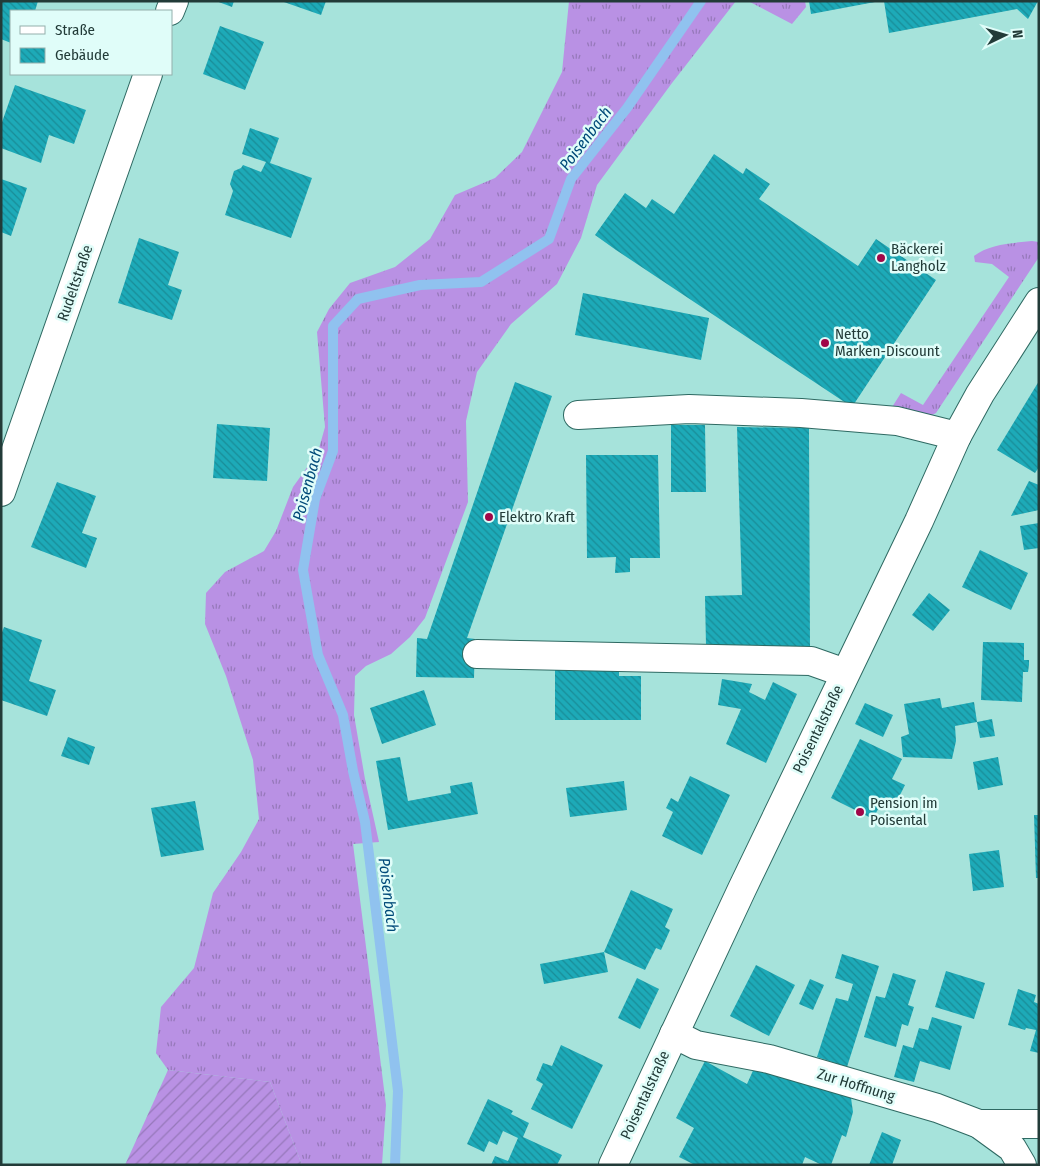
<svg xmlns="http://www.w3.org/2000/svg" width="1040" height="1166" viewBox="0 0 1040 1166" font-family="'Fira Sans Condensed',sans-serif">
<defs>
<pattern id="grass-tufts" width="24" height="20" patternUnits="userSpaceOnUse" patternTransform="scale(1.25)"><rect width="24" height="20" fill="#b991e4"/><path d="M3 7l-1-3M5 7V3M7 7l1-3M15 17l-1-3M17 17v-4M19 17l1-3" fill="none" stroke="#9678ba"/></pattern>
<pattern id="garden-furrows" width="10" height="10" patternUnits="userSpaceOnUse" patternTransform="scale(1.25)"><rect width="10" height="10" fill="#b991e4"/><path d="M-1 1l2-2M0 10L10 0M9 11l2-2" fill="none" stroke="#9678ba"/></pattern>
<pattern id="building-back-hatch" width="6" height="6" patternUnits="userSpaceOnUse" patternTransform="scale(1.25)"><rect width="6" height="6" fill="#1daab8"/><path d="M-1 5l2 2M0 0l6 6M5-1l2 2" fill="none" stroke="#198c97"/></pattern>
</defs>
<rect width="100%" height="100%" fill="#a6e3db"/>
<g fill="url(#grass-tufts)">
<polygon points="569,1 736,1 672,83 597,185 581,238 557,284 511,324 477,372 466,421 468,502 425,618 410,637 391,654 366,666 355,676 354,715 365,779 379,842 353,844 386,1105 382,1165 302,1165 270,1082 168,1070 156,1053 161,1007 194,968 213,893 241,852 259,819 253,760 226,676 205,624 206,593 225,572 264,551 276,531 293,487 318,452 325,427 317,332 329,309 350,283 395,267 430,239 455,195 495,178 522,152 562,72"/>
<polygon points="748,1 805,1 806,7 792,24"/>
<path d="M1032,241L1039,242V257L936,413L930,416L887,415L901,393L923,405L1009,277L992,264L975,262L974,256C989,244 1013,243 1032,241Z"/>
</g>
<polygon fill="url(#garden-furrows)" points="168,1070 270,1082 302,1165 125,1165"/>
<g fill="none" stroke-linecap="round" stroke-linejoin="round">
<polyline stroke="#90c2ef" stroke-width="10" points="395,1165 398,1091 365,822 353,771 343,715 318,655 303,570 315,499 333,451 333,326 358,299 420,285 481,282 549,239 571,179 627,108 701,1"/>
</g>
<g fill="url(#building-back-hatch)">
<polygon points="1,1 38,1 35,11 11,11 11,43 1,39"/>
<polygon points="216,1 234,1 232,7"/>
<polygon points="281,1 326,1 321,15"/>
<polygon points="809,1 875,1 875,2 811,14"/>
<polygon points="884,1 1038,1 1028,19 1017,9 889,33"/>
<polygon points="220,26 264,42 245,90 203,74"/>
<polygon points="15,85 86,110 74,144 49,135 41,163 1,148 1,125"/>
<polygon points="250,128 279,138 270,163 312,178 291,238 225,215 233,191 230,184 234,171 241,168 243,165 261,172 266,162 242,154"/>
<polygon points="714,154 743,174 746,168 770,184 759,199 858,266 876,239 936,280 852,407 616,250 595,235 625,193 646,208 652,199 674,214"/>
<polygon points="1,179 27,188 11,236 1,232"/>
<polygon points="139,238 179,252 168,285 182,290 172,320 118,303"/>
<polygon points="583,293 709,318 701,360 575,335"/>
<polygon points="1039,381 1039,467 1035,473 997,450"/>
<polygon points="515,382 552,396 467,638 475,639 474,678 416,677 417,638 427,639"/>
<polygon points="217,424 270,428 267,481 213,478"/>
<polygon points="671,425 705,425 706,492 671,492"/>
<polygon points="737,427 809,428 810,648 706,646 705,596 742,595"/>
<polygon points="586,455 658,455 660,558 630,558 630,572 615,573 616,557 587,558"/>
<polygon points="1029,481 1039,485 1039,510 1011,516"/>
<polygon points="57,482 96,496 82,533 97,538 86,568 31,547"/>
<polygon points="1039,523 1039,548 1024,550 1020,526"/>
<polygon points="980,550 1028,573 1011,610 962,587"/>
<polygon points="929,593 950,610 933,631 912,615"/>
<polygon points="4,627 42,640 29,681 56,690 47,716 1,700 1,635"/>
<polygon points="983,642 1024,643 1024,660 1029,660 1029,665 1028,672 1023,672 1022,702 981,700"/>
<polygon points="555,670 619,670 619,676 641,676 641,720 555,720"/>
<polygon points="722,679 752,684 749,692 765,700 773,682 797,694 766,763 726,744 741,709 718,705"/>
<polygon points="424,690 436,725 382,744 370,708"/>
<polygon points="940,698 942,708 974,702 977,722 955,726 956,741 952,759 903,757 901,737 909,734 904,704"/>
<polygon points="865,703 893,715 883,737 855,724"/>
<polygon points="992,719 995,736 980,738 977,722"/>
<polygon points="68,737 95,747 89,765 61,756"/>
<polygon points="860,739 902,759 892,779 905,785 894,807 882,801 873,819 831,798"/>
<polygon points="400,757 408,801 451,793 450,786 472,782 478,814 388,830 376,761"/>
<polygon points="998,757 1003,785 978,790 973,762"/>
<polygon points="690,776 730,795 702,855 662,836 673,812 666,808 671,798 678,802"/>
<polygon points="624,781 627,810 570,817 566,788"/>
<polygon points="195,801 204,850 161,857 151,808"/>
<polygon points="1034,815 1039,815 1039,878 1036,878"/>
<polygon points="999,850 1004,887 973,891 969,854"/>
<polygon points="631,890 673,909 665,927 670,930 666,939 661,950 656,948 645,970 604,952"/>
<polygon points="604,952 608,972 544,984 540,964"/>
<polygon points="842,954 879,966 847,1067 817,1057 836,998 848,1001 853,984 835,978"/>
<polygon points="756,965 795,985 769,1036 730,1016"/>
<polygon points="946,971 985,983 974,1019 935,1007"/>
<polygon points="893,973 916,980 908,1005 914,1007 908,1026 902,1024 896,1047 864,1037 876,996 885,998"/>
<polygon points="637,978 659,989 640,1029 618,1018"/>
<polygon points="810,979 824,985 813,1010 799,1004"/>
<polygon points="1018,989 1036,995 1034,1002 1039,1004 1039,1053 1030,1051 1036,1030 1026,1028 1025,1030 1008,1025"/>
<polygon points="932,1017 962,1026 950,1070 920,1061 914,1082 894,1077 903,1045 913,1048 919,1028 928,1030"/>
<polygon points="561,1045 603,1065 572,1129 531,1109 543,1084 536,1080 543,1063 552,1066"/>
<polygon points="705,1061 747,1084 756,1064 851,1098 853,1112 846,1137 842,1135 831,1165 822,1165 805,1157 802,1165 695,1165 679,1157 694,1128 676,1118"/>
<polygon points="488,1099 513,1111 511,1114 529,1123 523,1137 562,1155 557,1165 491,1165 495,1156 508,1161 518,1138 503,1131 497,1145 489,1141 484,1152 467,1144"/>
<polygon points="882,1132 901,1140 892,1165 869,1165"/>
</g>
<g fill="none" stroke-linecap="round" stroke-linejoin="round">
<g stroke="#2e6962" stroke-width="30">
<g id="minor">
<polyline points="170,11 174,1"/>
<polyline points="578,415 689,409 801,413 897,421 957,436"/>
<polyline points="1,492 148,74"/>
<polyline points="477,654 811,661 845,673"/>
<polyline points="674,1034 696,1045 769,1059 937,1108 979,1124 1012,1148 1022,1165"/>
<polyline points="979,1124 1039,1124"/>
</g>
</g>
<g stroke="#2e6962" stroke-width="30">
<polyline id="major" points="613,1165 742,889 919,521 957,436 980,394 1039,302"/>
</g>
<use href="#minor" stroke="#fff" stroke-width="28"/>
<use href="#major" stroke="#fff" stroke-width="28"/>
</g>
<g fill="#a00648" stroke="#e0fdf9" stroke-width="2">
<circle cx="881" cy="258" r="5"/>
<circle cx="825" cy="343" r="5"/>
<circle cx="489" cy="517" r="5"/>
<circle cx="860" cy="812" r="5"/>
</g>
<g text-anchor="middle" stroke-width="5" stroke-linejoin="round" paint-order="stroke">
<g font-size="15" fill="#223b38" stroke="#e0fdf9" text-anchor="start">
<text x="891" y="254">Bäckerei<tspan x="891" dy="17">Langholz</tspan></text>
<text x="835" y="339">Netto<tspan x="835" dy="17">Marken-Discount</tspan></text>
<text x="499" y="522">Elektro Kraft</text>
<text x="870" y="808">Pension im<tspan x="870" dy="17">Poisental</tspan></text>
</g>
<g font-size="15" fill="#223b38" stroke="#e0fdf9">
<text transform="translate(75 283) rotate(-71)" y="5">Rudeltstraße</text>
<text transform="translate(818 729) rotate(-64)" y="5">Poisentalstraße</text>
<text transform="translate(856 1085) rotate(17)" y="5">Zur Hoffnung</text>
<text transform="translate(645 1095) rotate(-65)" y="5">Poisentalstraße</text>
</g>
<g font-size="16" font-style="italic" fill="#004a79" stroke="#e0fdf9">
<text transform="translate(585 138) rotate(-53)" y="6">Poisenbach</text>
<text transform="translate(307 484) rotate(-75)" y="6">Poisenbach</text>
<text transform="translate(389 895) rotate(83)" y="6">Poisenbach</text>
</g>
</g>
<rect width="1040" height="1166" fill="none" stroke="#223b38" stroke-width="5"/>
<rect x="10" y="10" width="162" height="65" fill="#e0fdf9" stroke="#94afac"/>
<rect x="20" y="26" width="25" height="8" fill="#ffffff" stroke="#94afac"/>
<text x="55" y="35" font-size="15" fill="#223b38">Straße</text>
<rect x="20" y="48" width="25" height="15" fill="url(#building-back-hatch)" stroke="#94afac"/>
<text x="55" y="60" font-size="15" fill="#223b38">Gebäude</text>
<g transform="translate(1005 35) rotate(85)" stroke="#e0fdf9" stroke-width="4" paint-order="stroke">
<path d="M0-4L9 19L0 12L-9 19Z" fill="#223b38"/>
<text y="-8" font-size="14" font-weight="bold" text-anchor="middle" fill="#223b38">N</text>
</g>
</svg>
